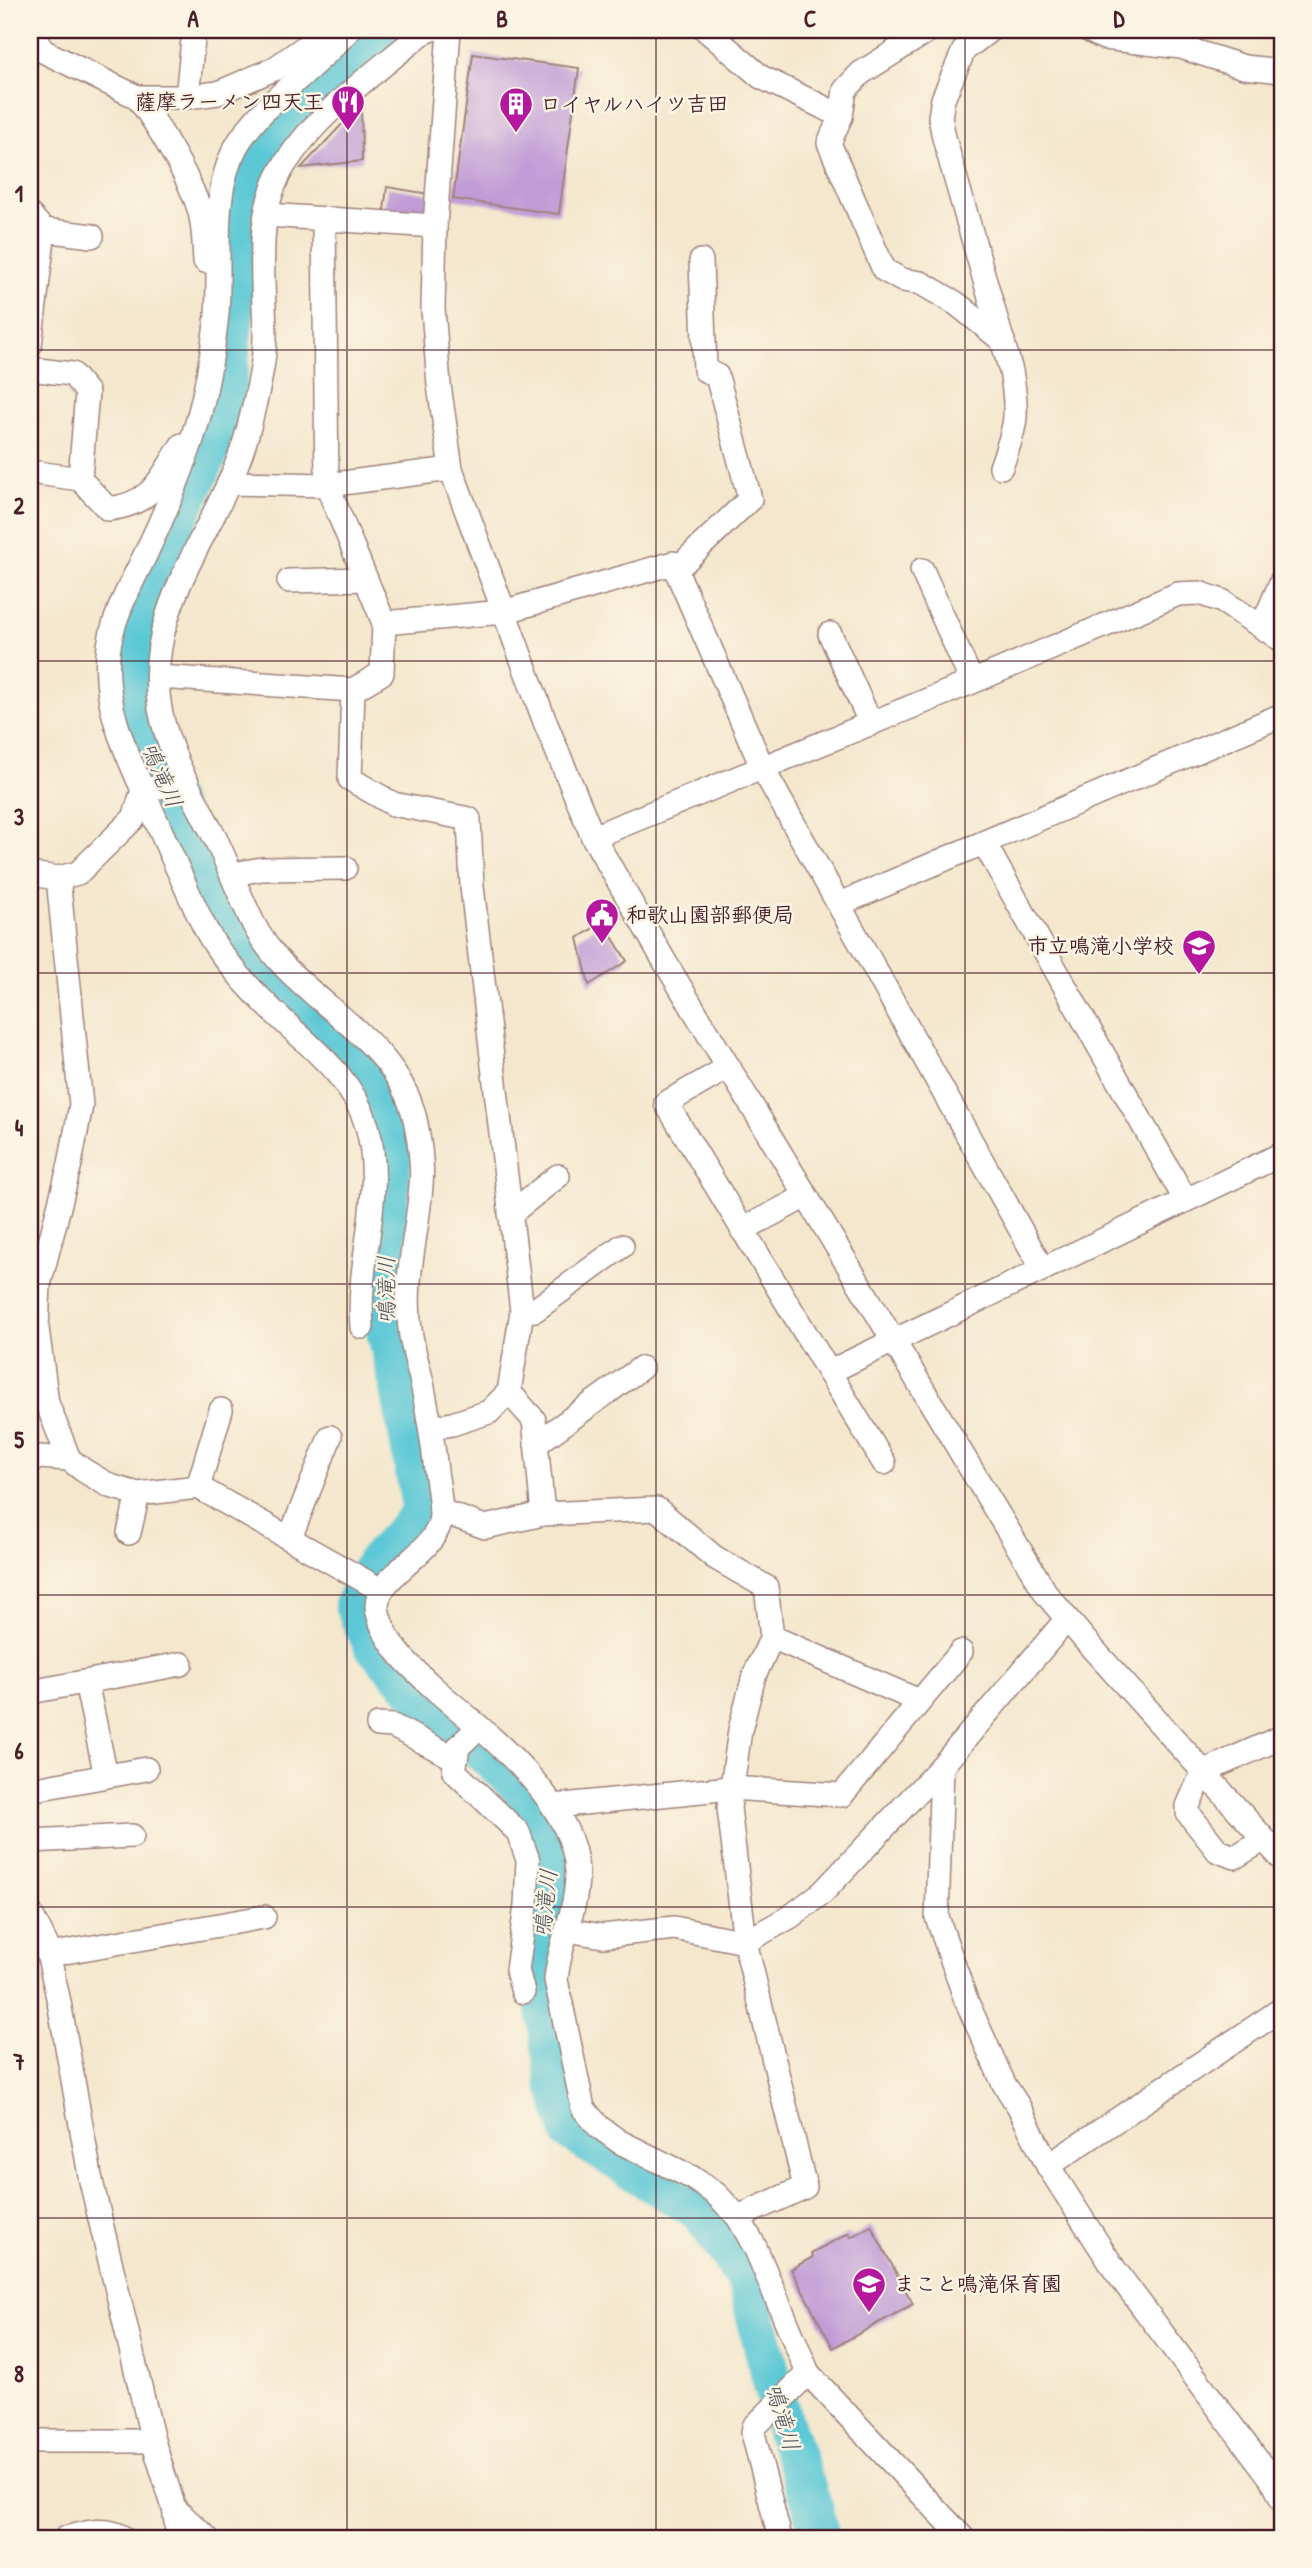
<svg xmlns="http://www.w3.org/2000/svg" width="1312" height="2568" viewBox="0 0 1312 2568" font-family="'Patrick Hand','Klee One',sans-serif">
<rect width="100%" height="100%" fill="#fcf5e5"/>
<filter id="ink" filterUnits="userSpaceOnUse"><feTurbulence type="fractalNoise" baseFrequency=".0143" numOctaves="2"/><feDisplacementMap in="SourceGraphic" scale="14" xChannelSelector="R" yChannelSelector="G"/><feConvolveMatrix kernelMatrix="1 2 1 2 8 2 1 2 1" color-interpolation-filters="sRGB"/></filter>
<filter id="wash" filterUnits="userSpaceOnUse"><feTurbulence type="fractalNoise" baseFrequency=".00686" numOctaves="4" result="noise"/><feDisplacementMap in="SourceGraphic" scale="28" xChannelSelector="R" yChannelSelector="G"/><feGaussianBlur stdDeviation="1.57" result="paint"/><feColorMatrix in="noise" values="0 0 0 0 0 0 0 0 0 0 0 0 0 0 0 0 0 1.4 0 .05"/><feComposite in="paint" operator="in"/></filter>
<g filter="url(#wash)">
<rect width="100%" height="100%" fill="#f4e7cd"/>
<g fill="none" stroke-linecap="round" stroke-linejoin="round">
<polyline stroke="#5cc8d5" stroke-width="40" points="378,30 341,66 285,115 259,158 245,195 227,384 211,449 162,552 144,607 131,669 134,704 152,762 211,885 252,960 363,1071 381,1115 392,1153 382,1315 400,1388 422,1512 374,1564 354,1605 373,1645 410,1685 520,1787 551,1851 547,1907 539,1958 555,2078 571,2132 700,2212 747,2281 782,2420 813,2507 820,2538"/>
</g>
<g id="blocks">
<g fill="#c09bd6">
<polygon points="473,54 579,68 559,214 453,199"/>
<polygon points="361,104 362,161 301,168"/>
<polygon points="387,187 429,194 425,217 384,211"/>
<polygon points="603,922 627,961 589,985 578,938"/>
<polygon points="871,2226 913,2304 833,2348 791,2269 813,2257 811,2253 849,2233 851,2237"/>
</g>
</g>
</g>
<g filter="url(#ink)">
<use href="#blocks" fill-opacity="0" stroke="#9f837c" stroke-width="2"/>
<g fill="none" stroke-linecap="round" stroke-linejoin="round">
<g stroke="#9f837c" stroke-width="26">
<g id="minor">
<polyline points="30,30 43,51 137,97 187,97 218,93 274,69 329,30"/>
<path d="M430,30L421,34C374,74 319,111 285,164C252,215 265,282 265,339C264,368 256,398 249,427C225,524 141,603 160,709C169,756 196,800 217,842C230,869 240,897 253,923C291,1001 402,1033 417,1129C420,1146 423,1167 421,1185C418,1233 403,1279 410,1329C412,1347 418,1365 422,1383C428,1412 433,1441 436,1471C438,1485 441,1501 441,1515C440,1555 368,1576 378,1613C386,1646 412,1668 437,1691C488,1735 573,1799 577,1871C578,1909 559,1943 556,1980L583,2108L599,2127L620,2142L691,2177L716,2194L738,2217L755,2247L808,2373L963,2538"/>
<polyline points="449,30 435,226 433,309 439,385 451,469 545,722 593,837 665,962 1047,1595 1085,1640 1282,1859"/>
<polyline points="706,30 761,77 841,116"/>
<polyline points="929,30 861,73 845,90 841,116 829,143 884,270 902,280 921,283 957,304 1003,341"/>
<path d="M990,30L964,50L943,99L940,117L944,138L1011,371C1019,415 1016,427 1001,467"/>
<polyline points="1088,30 1104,38 1181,47 1244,67 1282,71"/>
<path d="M137,97C157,123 195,186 201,217C204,231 204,246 205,261"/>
<polyline points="187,97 194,30"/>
<polyline points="30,215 44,230 30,345"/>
<polyline points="266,215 435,226"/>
<polyline points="324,219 327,485 384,623 503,612 673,563 763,769 1042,1268"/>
<polyline points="44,230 92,236"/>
<path d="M30,369L72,374L87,392L80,479L108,509C153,504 160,479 182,445"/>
<polyline points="30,472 80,479"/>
<polyline points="229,483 327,485 451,469"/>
<polyline points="676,570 750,499 717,376 705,370 701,261"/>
<polyline points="922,570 972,682"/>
<polyline points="289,581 366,579"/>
<polyline points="1262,627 1282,580"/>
<polyline points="830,634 871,724"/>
<polyline points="158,677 353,690 382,673 384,623"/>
<polyline points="353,690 350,779 393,804 469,819 472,887 522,1311 509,1392 489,1412 452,1424 431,1428"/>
<path d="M187,782L143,790C156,821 170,852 184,883C196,909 206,935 224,957C236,972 249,988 263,1001C300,1040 351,1072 367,1126C386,1193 356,1259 362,1327"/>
<polyline points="593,837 972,682 1178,594 1199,593 1222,601 1282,640"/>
<polyline points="984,843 1185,1199"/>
<path d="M30,874L58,878L78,873L134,818L143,790C123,746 104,704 108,654C111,618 132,583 147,551C167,509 184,468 197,423C207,388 213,350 217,314C221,262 210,194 236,147C261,103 315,69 349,30"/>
<polyline points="232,874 262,869 345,868"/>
<polyline points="58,878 81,1105 70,1164 39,1285 37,1328 47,1403 69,1459 83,1470 110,1486 138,1494 198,1487 381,1590"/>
<polyline points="840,904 1282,715"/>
<polyline points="729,1067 666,1103 884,1463"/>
<polyline points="510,1214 558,1176"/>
<polyline points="742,1230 806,1196"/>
<polyline points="522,1311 535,1310 622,1246"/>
<polyline points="829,1372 1282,1154"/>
<polyline points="509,1392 534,1420 543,1514"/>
<polyline points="536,1444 641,1368"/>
<polyline points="30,1460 39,1457 69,1459"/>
<polyline points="198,1487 221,1410"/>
<polyline points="441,1511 485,1527 543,1514 657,1509 714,1557 766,1587 772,1637 754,1676 740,1730 729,1808 745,1942 805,2187 738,2217"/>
<polyline points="129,1533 138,1494"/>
<polyline points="290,1538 330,1437"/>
<polyline points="772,1637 919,1701"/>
<polyline points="86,1682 106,1776"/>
<polyline points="30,1692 181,1664"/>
<polyline points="378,1725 393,1726 456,1759"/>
<polyline points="479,1727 458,1747 454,1771 518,1832 528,1860 526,1906 517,1970 523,1992"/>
<polyline points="942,1766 937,1917 966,2000 1004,2084 1019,2107 1048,2166 1115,2270 1273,2481 1282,2500"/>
<polyline points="30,1790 146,1769"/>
<polyline points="554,1806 730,1788 842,1795 961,1652"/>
<polyline points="1263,1840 1235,1857 1218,1851 1188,1813 1188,1806 1203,1772 1282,1737"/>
<polyline points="30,1841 132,1836"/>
<polyline points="30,1912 46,1944 59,2002 91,2181 153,2441 174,2508 178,2538"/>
<polyline points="567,1930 603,1936 674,1928 745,1942 790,1917 823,1892 942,1766 1067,1619"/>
<polyline points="48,1955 264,1917"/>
<polyline points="1048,2166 1282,2009"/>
<polyline points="30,2441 153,2441"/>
<polyline points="174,2508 207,2538"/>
<path d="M66,2538C84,2533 107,2526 124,2538"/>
<polyline points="780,2538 753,2433 754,2427 808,2373"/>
</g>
</g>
<use href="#minor" stroke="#fff" stroke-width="23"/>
</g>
</g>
<path fill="none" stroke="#4a1f2b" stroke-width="2" stroke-opacity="0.55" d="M347,30V2538M656,30V2538M965,30V2538M30,350H1282M30,661H1282M30,973H1282M30,1284H1282M30,1595H1282M30,1907H1282M30,2218H1282"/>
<defs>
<g id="restaurant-pin" transform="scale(1.75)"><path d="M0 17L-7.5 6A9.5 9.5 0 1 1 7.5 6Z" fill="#b5179e" stroke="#fcf5e5"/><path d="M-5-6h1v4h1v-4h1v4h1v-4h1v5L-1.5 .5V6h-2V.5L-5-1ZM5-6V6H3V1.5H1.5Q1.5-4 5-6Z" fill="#fff"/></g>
<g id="building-pin" transform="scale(1.75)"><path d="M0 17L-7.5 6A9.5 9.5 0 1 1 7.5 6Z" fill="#b5179e" stroke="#fcf5e5"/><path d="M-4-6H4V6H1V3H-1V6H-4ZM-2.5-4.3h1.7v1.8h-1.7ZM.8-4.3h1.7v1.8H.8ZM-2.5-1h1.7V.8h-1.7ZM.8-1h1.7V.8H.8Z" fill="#fff"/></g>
<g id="civic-pin" transform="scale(1.75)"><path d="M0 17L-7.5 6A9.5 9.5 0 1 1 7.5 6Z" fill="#b5179e" stroke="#fcf5e5"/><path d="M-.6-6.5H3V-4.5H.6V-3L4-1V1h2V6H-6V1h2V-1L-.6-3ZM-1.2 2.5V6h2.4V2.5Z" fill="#fff"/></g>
<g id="school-pin" transform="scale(1.75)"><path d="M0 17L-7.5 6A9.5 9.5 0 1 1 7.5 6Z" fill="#b5179e" stroke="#fcf5e5"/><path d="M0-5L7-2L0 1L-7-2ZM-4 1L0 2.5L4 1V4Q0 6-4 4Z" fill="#fff"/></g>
</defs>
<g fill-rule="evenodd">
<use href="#restaurant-pin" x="348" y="102"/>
<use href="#building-pin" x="516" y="104"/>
<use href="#civic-pin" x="602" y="915"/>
<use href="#school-pin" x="1199" y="946"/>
<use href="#school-pin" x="869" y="2284"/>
</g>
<g text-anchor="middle" stroke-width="5" stroke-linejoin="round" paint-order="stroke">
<g font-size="21" font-weight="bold" fill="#4a1f2b" stroke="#fcf5e5" text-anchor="start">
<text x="324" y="109" text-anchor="end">薩摩ラーメン四天王</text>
<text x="540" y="111">ロイヤルハイツ吉田</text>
<text x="626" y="922">和歌山園部郵便局</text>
<text x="1174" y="953" text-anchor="end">市立鳴滝小学校</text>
<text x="894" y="2291">まこと鳴滝保育園</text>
</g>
<g font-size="23" font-style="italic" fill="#4f525e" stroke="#fcf5e5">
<text transform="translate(162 775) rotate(66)" y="8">鳴滝川</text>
<text transform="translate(386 1290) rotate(-90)" y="8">鳴滝川</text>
<text transform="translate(545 1903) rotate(-84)" y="8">鳴滝川</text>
<text transform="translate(783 2417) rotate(74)" y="8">鳴滝川</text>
</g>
</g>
<rect width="1312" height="2568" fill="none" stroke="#fcf5e5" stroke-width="77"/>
<rect x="38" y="38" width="1236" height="2492" fill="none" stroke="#4a1f2b" stroke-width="2.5"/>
<g font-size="23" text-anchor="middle" font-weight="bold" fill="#4a1f2b">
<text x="193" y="27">A</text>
<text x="502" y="27">B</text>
<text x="810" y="27">C</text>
<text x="1119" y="27">D</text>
<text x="19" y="202">1</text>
<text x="19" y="514">2</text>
<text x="19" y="825">3</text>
<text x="19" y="1136">4</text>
<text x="19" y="1448">5</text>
<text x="19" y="1759">6</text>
<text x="19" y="2070">7</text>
<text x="19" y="2382">8</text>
</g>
</svg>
